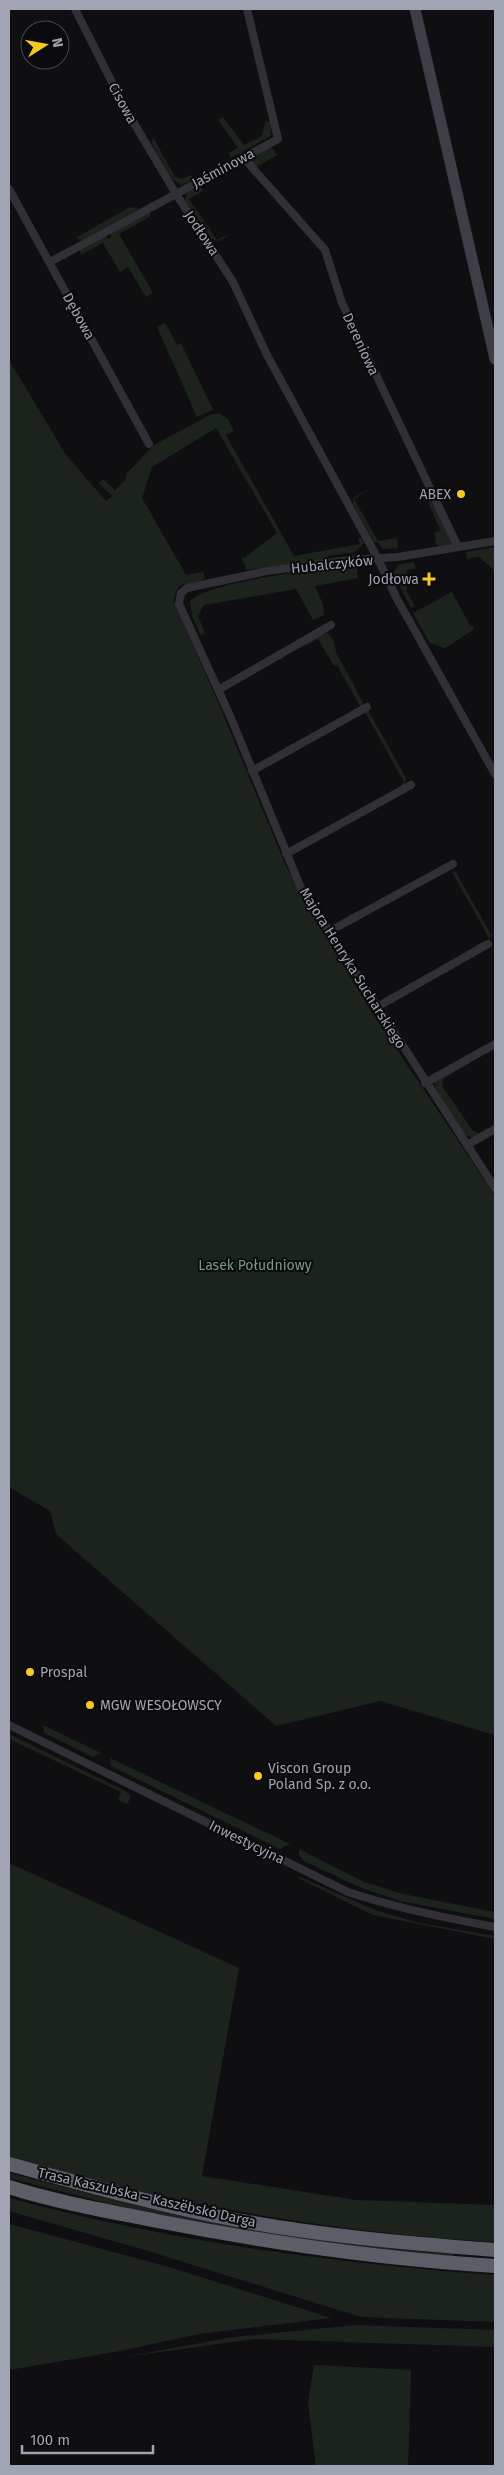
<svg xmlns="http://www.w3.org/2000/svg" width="504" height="2475" viewBox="0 0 504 2475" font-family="'Fira Sans',sans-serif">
<rect width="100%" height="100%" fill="#0f0f11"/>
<g fill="#1c231d">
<polygon points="223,117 244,145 262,136 265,122 270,121 271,136 231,158 228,153 238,148 218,120"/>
<polygon points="153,137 175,177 182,179 191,175 194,179 181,185 172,179 152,144"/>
<polygon points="271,147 277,155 255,168 252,163 252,156"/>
<polygon points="200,185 203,191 189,199 217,240 233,233 219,241 211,239 185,200 187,193"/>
<polygon points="130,207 139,209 82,240 78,239 77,237"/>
<polygon points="149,212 151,216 119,234 153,293 146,297 128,267 120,272 103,243 81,255 80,250 106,236 108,239 111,237 110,233"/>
<polygon points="165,323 177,345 181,343 213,410 197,417 157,327"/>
<path d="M9,360L66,455L106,501L112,496L99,483L103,479L115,490L126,479V474L154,445L210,415L219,413L228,419L234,431L226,435L294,556L360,544L358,538L361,537L364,543L355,552L328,556L327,559L247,570L241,557L244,558L277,533L216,428L152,467L142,498L186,575L203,572L205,578C191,590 177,574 174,602L221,709L285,864L316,921L375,1017L495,1196V1735L380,1701L276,1726L56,1534L50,1511L9,1487Z"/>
<polygon points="374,487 354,499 378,541 397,538 398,548 383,549 378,542 374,542 353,504 353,498"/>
<polygon points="432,500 452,540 452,544 439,546 436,544 435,532 441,531 428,502"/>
<polygon points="495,547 495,571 479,557 467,559 466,552"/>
<polygon points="414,562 416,569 407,570 407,592 415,606 411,608 393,573 399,564"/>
<path d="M357,566L358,578L315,586L323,604L324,615L313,620L296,589L204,605L198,616L205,633L201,636L192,616L190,601C210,581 325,568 357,566Z"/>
<polygon points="452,592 471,627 473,625 473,630 445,648 430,643 413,613"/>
<polygon points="326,631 334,641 336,652 363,703 361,708 337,665 334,666 318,639 305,646 305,644"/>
<polygon points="368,710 406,778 405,784 399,788 404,782 365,712"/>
<polygon points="455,871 492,936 476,947 475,946 489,938 452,872"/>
<polygon points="468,1062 470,1063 444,1078 442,1086 473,1131 479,1133 495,1123 473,1138 465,1135 437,1093 434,1082"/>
<polygon points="43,1725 101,1753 93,1757 44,1733"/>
<polygon points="9,1734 127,1792 130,1796 128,1804 118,1800 121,1792 9,1739"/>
<polygon points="110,1758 290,1844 280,1849 115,1768 111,1766"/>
<polygon points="299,1849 364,1882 403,1894 495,1912 495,1919 400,1901 359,1887 304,1861 299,1855"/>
<path d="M9,1863L239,1968L202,2176L356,2200L495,2205V2242C330,2233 168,2202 9,2159Z"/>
<polygon points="296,1877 300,1877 375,1910 419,1923 495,1936 495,1939 373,1915"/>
<polygon points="9,2173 146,2208 189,2216 453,2252 453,2258 257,2235 110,2204 9,2178"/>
<path d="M9,2198C167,2241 332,2263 495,2275V2322L361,2317L148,2251L9,2211Z"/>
<polygon points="9,2224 169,2267 331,2318 199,2334 120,2351 9,2370"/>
<polygon points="356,2325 495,2330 495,2347 254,2339 125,2357 233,2337"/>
<polygon points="314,2365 411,2370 408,2466 316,2466 308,2403"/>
</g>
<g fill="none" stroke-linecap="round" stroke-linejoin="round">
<g stroke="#303036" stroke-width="8">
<polyline points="75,9 125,108 176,194 233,282 267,355 378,559 396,597 495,774"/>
<polyline points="243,157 325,250 342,303 458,547"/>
<polyline points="9,189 149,444"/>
<polyline points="50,262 278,139 247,9"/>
<polyline points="495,541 398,557 350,560 267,571 187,588 181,593 179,604 231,718 301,888 495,1188"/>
<polyline points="218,690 331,625"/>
<polyline points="252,771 367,707"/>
<polyline points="286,854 411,785"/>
<polyline points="328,932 453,864"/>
<polyline points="377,1007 488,944"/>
<polyline points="425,1083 495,1044"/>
<polyline points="467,1145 495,1129"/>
<path d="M9,1725L348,1892C396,1908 445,1918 495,1927"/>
</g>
<polyline stroke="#3e3f46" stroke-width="11" points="415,9 495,359"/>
<g stroke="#5c5e67" stroke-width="14">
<path d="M9,2164C79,2183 150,2203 221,2217C312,2235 404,2243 495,2250"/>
<path d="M9,2187C56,2202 108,2211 157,2221C269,2243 381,2259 495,2266"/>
</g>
</g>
<g fill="#f7c921" stroke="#0b0a0c" stroke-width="2">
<circle cx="461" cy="494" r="5"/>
<path d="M426.5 571.5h5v5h5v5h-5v5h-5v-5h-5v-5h5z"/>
<circle cx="30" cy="1672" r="5"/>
<circle cx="90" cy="1705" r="5"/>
<circle cx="258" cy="1776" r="5"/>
</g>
<g text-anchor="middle" stroke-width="4" stroke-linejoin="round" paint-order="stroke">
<g font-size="14" fill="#a0a3b2" stroke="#0b0a0c">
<text transform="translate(123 103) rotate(61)" y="5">Cisowa</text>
<text transform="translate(223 168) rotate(-28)" y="5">Jaśminowa</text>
<text transform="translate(202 233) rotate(56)" y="5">Jodłowa</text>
<text transform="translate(79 316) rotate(61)" y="5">Dębowa</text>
<text transform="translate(361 344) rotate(65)" y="5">Dereniowa</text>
<text transform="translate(332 564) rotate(-6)" y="5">Hubalczyków</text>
<text transform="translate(353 968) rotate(58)" y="5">Majora Henryka Sucharskiego</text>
<text transform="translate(247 1842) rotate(26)" y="5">Inwestycyjna</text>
<text transform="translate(147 2197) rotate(13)" y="5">Trasa Kaszubska – Kaszëbskô Darga</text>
</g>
<g font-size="14" fill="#a0a3b2" stroke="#0b0a0c" text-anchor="start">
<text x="451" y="499" text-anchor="end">ABEX</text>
<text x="419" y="584" text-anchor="end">Jodłowa</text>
<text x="40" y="1677">Prospal</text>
<text x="100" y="1710">MGW WESOŁOWSCY</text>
<text x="268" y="1773">Viscon Group<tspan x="268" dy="16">Poland Sp. z o.o.</tspan></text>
</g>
<g font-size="14" fill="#769e7d" stroke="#0b0a0c">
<text x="255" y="1270">Lasek Południowy</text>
</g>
</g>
<rect width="504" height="2475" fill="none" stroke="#a0a3b2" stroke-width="20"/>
<g transform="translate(45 45) rotate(79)"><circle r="24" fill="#0b0a0c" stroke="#47474e"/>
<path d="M0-4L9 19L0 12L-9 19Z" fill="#f7c921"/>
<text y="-8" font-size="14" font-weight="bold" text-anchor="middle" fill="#a0a3b2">N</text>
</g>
<path d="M22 2445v8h131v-8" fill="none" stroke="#a0a3b2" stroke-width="2.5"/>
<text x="30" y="2445" font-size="15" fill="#a0a3b2" stroke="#0b0a0c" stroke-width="4" paint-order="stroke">100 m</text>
</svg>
